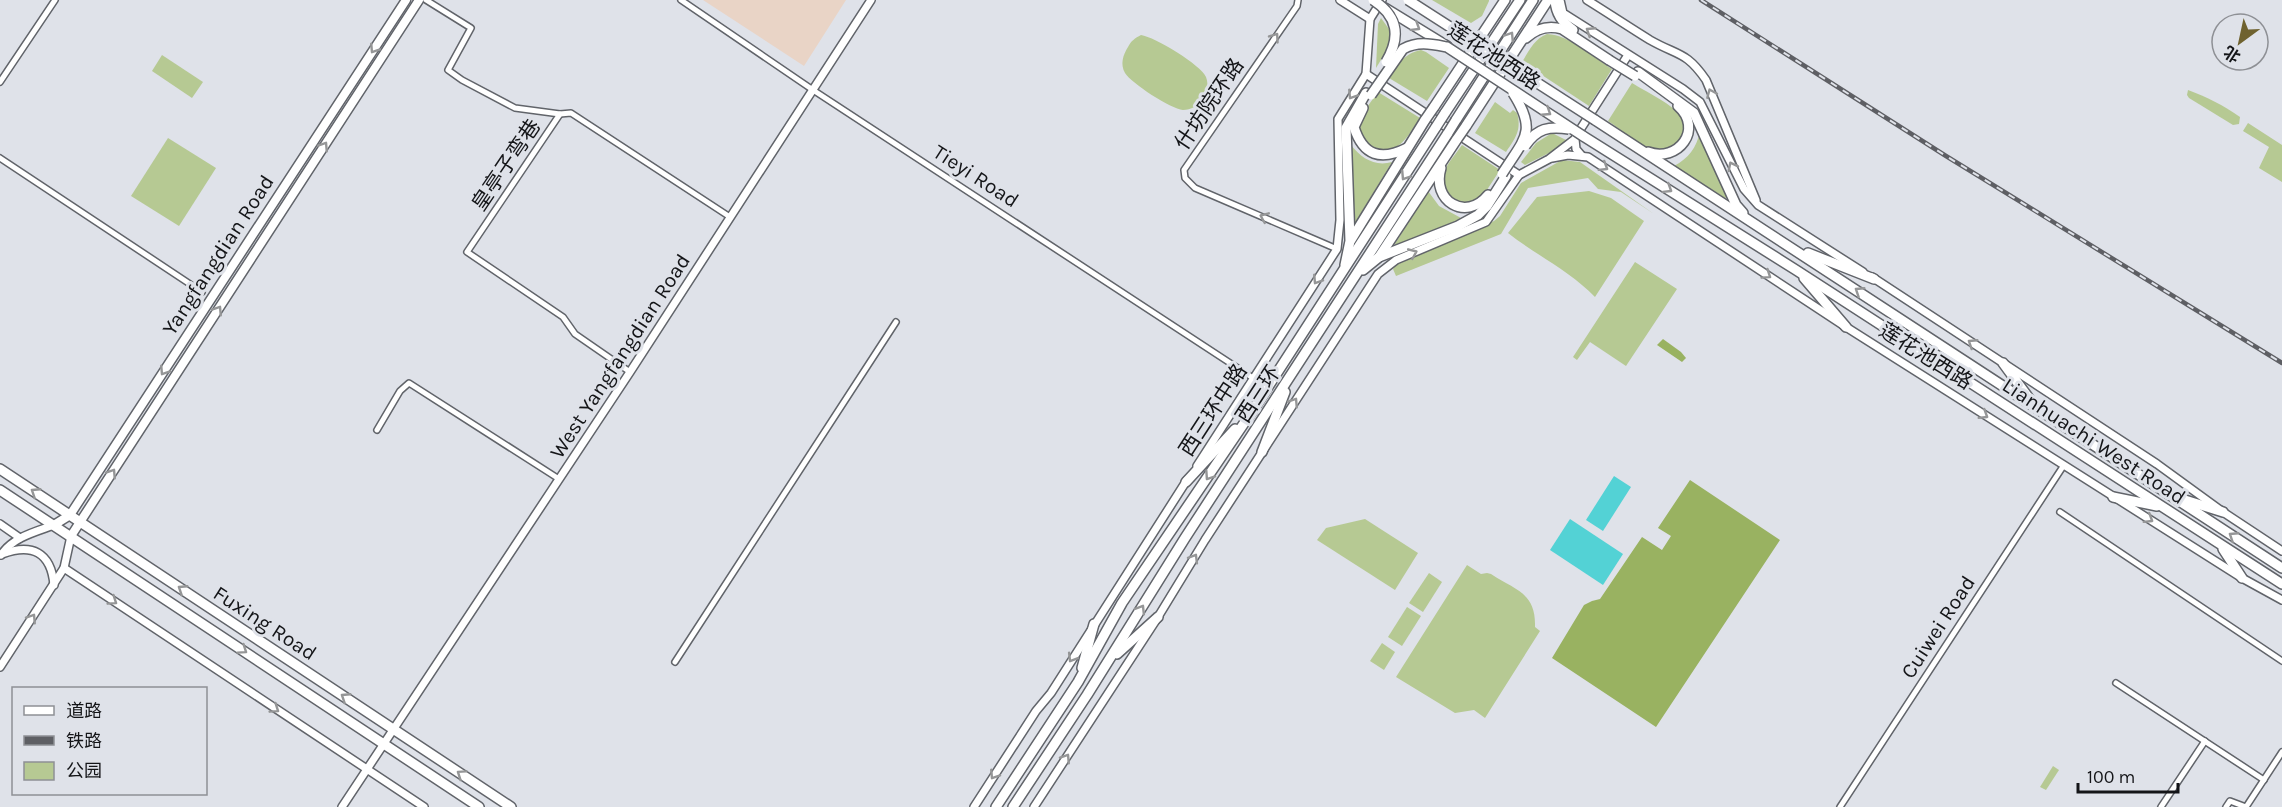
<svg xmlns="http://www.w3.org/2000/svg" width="2282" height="807" viewBox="0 0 2282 807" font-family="Karla,'Noto Sans SC',sans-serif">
<rect width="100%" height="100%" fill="#dfe2e9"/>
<polygon fill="#e9d4c6" points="703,0 846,0 804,66"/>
<g fill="#b6c993">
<polygon points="1432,0 1489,0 1489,1 1482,16 1471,23"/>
<polygon points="1381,18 1389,29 1393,40 1376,68 1378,24"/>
<path d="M1547,34C1570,35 1593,57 1612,69L1589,106L1522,62C1529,51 1534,39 1547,34Z"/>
<path d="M1141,35C1155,37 1201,65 1206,77C1209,85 1207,93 1202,99C1198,106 1191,110 1183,110C1171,109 1131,83 1125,73C1120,64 1123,55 1128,47C1131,41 1135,38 1141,35Z"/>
<path d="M1421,50L1426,52L1449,68L1427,101L1389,78C1399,64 1403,54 1421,50Z"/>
<polygon points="162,55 203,82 192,98 152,71"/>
<path d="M1632,83C1645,91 1670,103 1679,114C1694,134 1672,158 1651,150C1640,146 1619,128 1608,121Z"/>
<path d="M2188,90C2207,97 2223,105 2240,117L2239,124L2233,125L2189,98L2187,95Z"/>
<path d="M1378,92L1420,118C1406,139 1396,160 1368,145C1350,123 1365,111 1378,92Z"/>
<path d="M1495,102L1510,113L1513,110L1517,113C1522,130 1515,139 1506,152L1475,133Z"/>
<polygon points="2248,123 2282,145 2282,182 2259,168 2269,147 2243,131"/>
<path d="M1700,132L1728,197L1725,198L1674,166C1689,158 1696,148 1700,132Z"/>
<polygon points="1552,133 1568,141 1561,147 1525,165 1521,162 1536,143"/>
<polygon points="168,138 216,168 179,226 131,196"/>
<path d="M1351,145C1361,158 1375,167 1392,162L1355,223Z"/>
<path d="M1462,145L1500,170L1481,199C1469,207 1456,202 1446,194C1440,168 1448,165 1462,145Z"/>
<polygon points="1562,160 1580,162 1654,214 1621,192 1598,189 1588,178 1528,188 1501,234 1396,276 1393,269 1396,265 1494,221 1500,216 1521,183"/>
<polygon points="1428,191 1439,206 1461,218 1460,220 1393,247"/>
<path d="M1589,191L1611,198L1644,221L1595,297C1570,271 1536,255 1508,233L1537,197Z"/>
<polygon points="1635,262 1677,289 1626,366 1590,342 1577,360 1573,357"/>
<polygon points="1365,519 1418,553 1395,590 1317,540 1326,528"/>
<path d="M1467,565L1481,574L1487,573L1491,574C1517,591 1536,593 1535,627L1540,631L1485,718L1474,710L1455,713L1396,677Z"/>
<polygon points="1429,573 1442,582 1423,612 1409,603"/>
<polygon points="1407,607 1421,616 1402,646 1388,637"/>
<polygon points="1382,643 1395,652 1384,670 1370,661"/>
<polygon points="2053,766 2059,770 2046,790 2040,787"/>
</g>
<g fill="#99b261">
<polygon points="1663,339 1681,352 1686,358 1682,362 1657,345"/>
<polygon points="1690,480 1780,540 1656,727 1552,658 1584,605 1592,601 1600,599 1642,537 1662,550 1671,536 1658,528"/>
</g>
<g fill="#53d2d5">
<polygon points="1614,476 1631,487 1603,531 1586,520"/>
<polygon points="1570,519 1623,554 1603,585 1550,550"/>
</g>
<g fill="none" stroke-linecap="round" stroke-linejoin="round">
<g stroke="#61646a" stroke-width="8">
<g id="minor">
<polyline points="426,0 471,28 448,70 462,80 515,108 560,114 467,252 563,317 575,334 630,372"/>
<polyline points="681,0 813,90 1253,378"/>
<polyline points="1298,0 1297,6 1184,170 1185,178 1195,188 1337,249"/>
<polyline points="0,82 55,0"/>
<polyline points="560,114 571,113 730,217"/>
<polyline points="0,158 202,292"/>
<polyline points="377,430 400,391 409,383 559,479"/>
<polyline points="2060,512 2282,661"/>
<polyline points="675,662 896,322"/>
<polyline points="2116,683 2264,780"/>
<polyline points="1840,807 2064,465"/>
<polyline points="2161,807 2205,741"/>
<polyline points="2226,807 2230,801 2246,807 2282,752"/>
</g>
</g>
<g stroke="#61646a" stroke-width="10">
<g id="tertiary">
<polyline points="1340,0 1370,19"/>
<polyline points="1560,0 1563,13 1683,89 1700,102 1744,189 1758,205 1863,272"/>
<path d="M1587,0C1608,13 1629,27 1650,40C1678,56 1686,51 1706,80L1756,200"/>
<polyline points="1366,74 1519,175"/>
<polyline points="1576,136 1628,55"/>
<polyline points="1552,158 1568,155 1588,157 1846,327 2242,578 2282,600"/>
<polyline points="1872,277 2157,464 2223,512 2282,551"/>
<polyline points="1197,466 1337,249 1340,220 1338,119 1366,74 1370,19 1382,0"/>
<polyline points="0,524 20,538"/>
<path d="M2,554C32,543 51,552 54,585"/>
<path d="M1,555C13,537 35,532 54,525"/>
<polyline points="64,568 424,807"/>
<polyline points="0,667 64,568 71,536"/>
<polyline points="342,807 630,372 871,0"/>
<polyline points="974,807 1036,711 1051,693 1187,480"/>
<polyline points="1034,807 1158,617 1205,540 1378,274 1396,260 1486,222 1519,175 1549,159 1575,139 1576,149 1582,156"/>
</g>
</g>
<g stroke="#61646a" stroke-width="11">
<g id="secondary">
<polyline points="54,525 70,515 406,0"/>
<polyline points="71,536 419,0"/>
</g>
</g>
<g stroke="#61646a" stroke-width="12">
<g id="trunk">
<path d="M1555,0C1556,14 1562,22 1573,30"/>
<polyline points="1385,8 1447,46"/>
<path d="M1526,38C1537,28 1548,25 1562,29L1609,60"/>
<polyline points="1638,72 1694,113 1736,205 1743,213"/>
<polyline points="1434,107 1505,0"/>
<path d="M1363,108L1354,127C1363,156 1381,161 1407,148"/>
<polyline points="1445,113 1520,0"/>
<polyline points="1456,120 1533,0"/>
<polyline points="1595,120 2282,568"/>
<polyline points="1466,126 1548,0"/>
<polyline points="1583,136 1796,270 2282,584"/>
<path d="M1648,152C1678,163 1704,129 1678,106"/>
<path d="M1441,168C1431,201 1466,222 1488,195"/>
<polyline points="1351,240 1425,120"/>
<polyline points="1808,253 1874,279"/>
<polyline points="1379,257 1457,139"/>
<polyline points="1345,265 1350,241 1346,128 1366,93"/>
<polyline points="1363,270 1379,257 1458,226 1478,215 1487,206 1506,176"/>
<polyline points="1804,278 1846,327"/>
<polyline points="2003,363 2031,401"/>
<polyline points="1262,452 1285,392"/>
<polyline points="0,469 511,807"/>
<polyline points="1186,482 1235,429"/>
<polyline points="0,490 479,807"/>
<polyline points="2113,497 2157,506"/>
<polyline points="2185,500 2223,512"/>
<polyline points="2223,549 2242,578"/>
<polyline points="1117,654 1158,617"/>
<polyline points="1082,668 1094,624"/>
<polyline points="996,807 1078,682 1122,603 1253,410 1436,127"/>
<polyline points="1013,807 1087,695 1185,538 1448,133"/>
</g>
</g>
<use href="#minor" stroke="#fff" stroke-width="5"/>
<use href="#tertiary" stroke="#fff" stroke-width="7"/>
<use href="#secondary" stroke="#fff" stroke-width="8"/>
<use href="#trunk" stroke="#fff" stroke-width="9"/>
<g stroke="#5e5f64" stroke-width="4.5">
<polyline id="rail" points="1701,0 1946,156 2282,363"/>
</g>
<use href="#rail" stroke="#dfe2e9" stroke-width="2" stroke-dasharray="7" stroke-linecap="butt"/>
<g stroke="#61646a" stroke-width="12" stroke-linecap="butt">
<g id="trunk-bridge">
<path d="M1373,0C1398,16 1401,37 1386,62"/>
<polyline points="1408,0 1595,120"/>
<polyline points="1609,60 1635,76"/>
<path d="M1371,95L1403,49C1418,41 1431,44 1447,47L1583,136"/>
<polyline points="1425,120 1434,107"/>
<polyline points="1436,127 1445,113"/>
<polyline points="1448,133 1456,120"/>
<polyline points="1457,139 1466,126"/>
<path d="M1525,146C1537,128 1549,126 1569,129"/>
<path d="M1502,174C1524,139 1538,132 1513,93"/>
</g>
</g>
<use href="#trunk-bridge" stroke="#fff" stroke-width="9"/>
</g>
<defs><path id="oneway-chevron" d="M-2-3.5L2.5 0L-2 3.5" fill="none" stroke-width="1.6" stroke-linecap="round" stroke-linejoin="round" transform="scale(1.5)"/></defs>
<g stroke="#959697">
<use href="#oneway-chevron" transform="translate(1416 27) rotate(32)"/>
<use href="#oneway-chevron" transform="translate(1590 31) rotate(-147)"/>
<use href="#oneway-chevron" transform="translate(1510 36) rotate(-57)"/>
<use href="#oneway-chevron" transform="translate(1275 37) rotate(-55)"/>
<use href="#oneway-chevron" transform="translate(374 49) rotate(123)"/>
<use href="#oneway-chevron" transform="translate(1711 93) rotate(-113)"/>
<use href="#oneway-chevron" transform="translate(1352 95) rotate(123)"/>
<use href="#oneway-chevron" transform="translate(1547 112) rotate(33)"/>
<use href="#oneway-chevron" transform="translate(324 146) rotate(-57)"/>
<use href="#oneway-chevron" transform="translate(1732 166) rotate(-117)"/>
<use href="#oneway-chevron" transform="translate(1604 167) rotate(32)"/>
<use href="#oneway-chevron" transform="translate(1405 176) rotate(123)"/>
<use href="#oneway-chevron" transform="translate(1668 189) rotate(32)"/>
<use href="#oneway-chevron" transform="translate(1264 217) rotate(-157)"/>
<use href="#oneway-chevron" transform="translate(1413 253) rotate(-23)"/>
<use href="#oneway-chevron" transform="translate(1767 275) rotate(34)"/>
<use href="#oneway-chevron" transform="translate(1317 280) rotate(123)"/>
<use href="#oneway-chevron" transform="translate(1859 291) rotate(-147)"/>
<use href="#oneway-chevron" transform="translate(218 310) rotate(-57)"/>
<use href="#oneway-chevron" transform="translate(1972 343) rotate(-147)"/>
<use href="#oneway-chevron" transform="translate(164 371) rotate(123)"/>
<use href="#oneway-chevron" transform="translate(1294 402) rotate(-57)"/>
<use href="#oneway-chevron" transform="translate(1984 415) rotate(32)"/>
<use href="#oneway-chevron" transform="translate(112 473) rotate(-57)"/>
<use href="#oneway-chevron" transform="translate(1209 476) rotate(124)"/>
<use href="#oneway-chevron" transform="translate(35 492) rotate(-147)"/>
<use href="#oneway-chevron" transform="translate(2149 519) rotate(32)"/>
<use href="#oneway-chevron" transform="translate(2233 536) rotate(-147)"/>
<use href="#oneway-chevron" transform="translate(1194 558) rotate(-59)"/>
<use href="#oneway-chevron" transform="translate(182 589) rotate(-147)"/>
<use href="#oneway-chevron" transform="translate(113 601) rotate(34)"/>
<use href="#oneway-chevron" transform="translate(1141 609) rotate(-58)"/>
<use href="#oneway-chevron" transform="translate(32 618) rotate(-57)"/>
<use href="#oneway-chevron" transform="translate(243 650) rotate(34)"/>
<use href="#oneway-chevron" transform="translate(1072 658) rotate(121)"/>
<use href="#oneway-chevron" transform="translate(345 697) rotate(-147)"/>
<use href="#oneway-chevron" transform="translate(275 709) rotate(34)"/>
<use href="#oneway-chevron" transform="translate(1066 758) rotate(-57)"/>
<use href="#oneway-chevron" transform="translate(461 774) rotate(-146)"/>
<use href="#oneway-chevron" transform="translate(994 775) rotate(123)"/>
</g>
<g text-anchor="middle" stroke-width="6" stroke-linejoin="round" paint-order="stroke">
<g font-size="21" fill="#141518" stroke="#dfe2e9">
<text transform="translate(1494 56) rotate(33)" y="7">莲花池西路</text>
<text transform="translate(1209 104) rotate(-56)" y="7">什坊院环路</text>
<text transform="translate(506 165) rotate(-56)" y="7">皇亭子弯巷</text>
<text transform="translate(976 176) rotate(33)" y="7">Tieyi Road</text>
<text transform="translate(218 255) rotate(-57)" y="7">Yangfangdian Road</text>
<text transform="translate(620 356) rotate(-57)" y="7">West Yangfangdian Road</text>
<text transform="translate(1926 356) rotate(32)" y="7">莲花池西路</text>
<text transform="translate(1258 394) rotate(-57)" y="7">西三环</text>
<text transform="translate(1213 410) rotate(-57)" y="7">西三环中路</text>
<text transform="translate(2094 441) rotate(33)" y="7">Lianhuachi West Road</text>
<text transform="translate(265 623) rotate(33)" y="7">Fuxing Road</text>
<text transform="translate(1938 627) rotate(-57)" y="7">Cuiwei Road</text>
</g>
</g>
<rect x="12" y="687" width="195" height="108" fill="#dfe2e9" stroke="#8e9095" stroke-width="1.5"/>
<rect x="24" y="706" width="30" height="9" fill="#ffffff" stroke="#8e9095" stroke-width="1.5"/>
<text x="66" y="717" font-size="18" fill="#141518">道路</text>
<rect x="24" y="736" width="30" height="9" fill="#5e5f64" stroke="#8e9095" stroke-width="1.5"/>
<text x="66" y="747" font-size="18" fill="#141518">铁路</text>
<rect x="24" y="762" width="30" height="18" fill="#b6c993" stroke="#8e9095" stroke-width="1.5"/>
<text x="66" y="777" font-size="18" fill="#141518">公园</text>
<g transform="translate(2240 42) rotate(213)"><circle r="28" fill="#dfe2e9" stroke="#8e9095" stroke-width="1.5"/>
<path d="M0-4.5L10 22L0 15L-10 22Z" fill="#6f622f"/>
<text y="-9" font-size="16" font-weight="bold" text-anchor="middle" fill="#141518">北</text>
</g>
<path d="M2078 783v9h100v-9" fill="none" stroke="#141518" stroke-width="3"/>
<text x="2087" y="783" font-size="18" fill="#141518" stroke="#dfe2e9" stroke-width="4.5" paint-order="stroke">100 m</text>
</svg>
